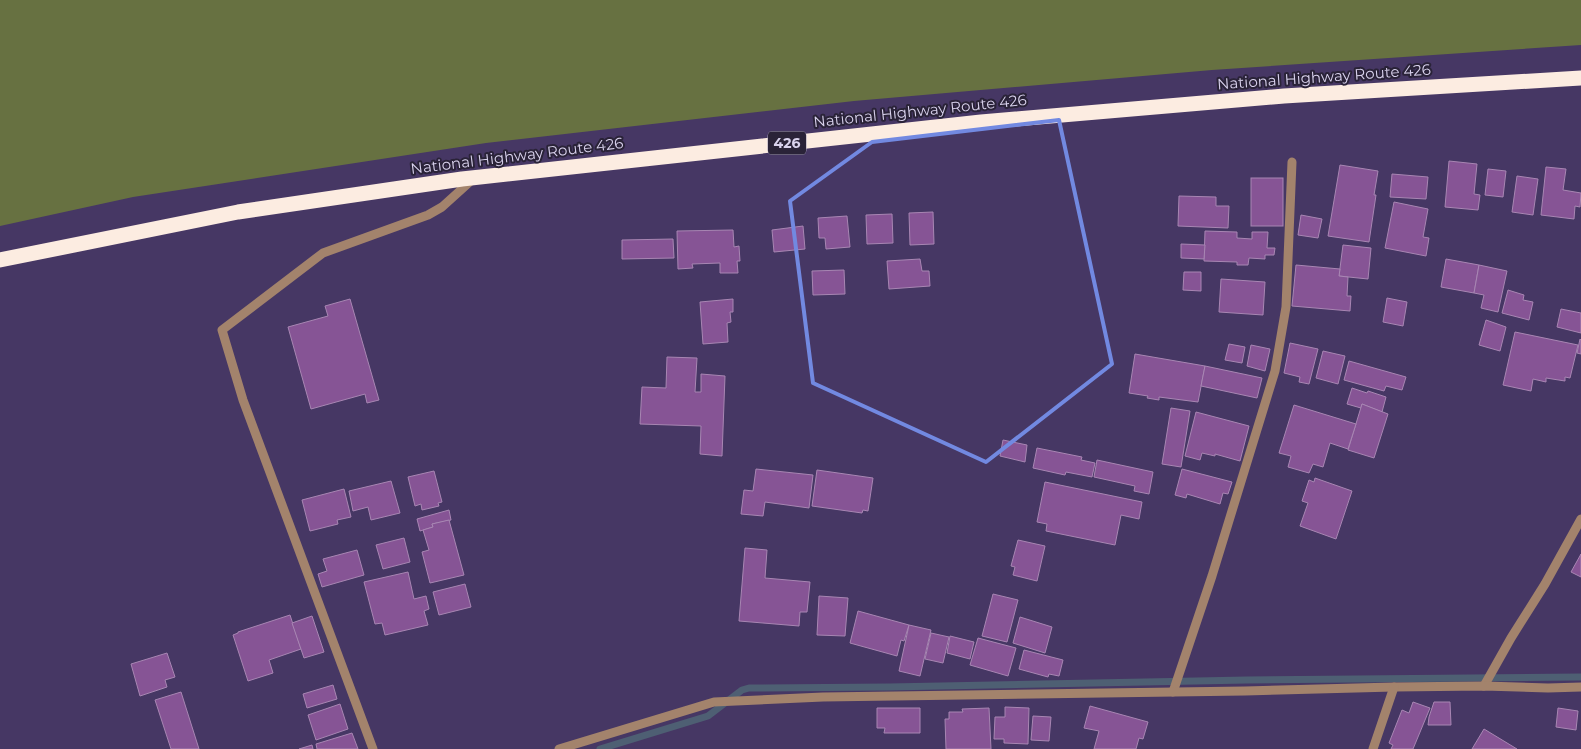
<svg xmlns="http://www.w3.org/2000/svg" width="1581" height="749" viewBox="0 0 1581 749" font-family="Montserrat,sans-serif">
<rect width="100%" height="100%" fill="#463764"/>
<polygon fill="#677141" points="0,0 1581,0 1581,45 1212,70 854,101 486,143 133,197 0,226"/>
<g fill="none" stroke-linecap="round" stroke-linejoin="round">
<polyline stroke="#4e5f73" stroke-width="7" points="600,749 708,716 742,690 749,688 889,687 1247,680 1581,677"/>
</g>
<g fill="#865495" stroke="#a886b3">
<polygon points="1449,161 1477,164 1474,194 1480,195 1478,210 1445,207"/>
<polygon points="1340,165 1378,171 1374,195 1376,195 1369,242 1328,236"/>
<polygon points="1546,167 1566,169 1563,190 1581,193 1580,207 1575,206 1574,219 1541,215"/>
<polygon points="1488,169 1506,171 1503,197 1485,195"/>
<polygon points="1392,174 1428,177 1426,199 1390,197"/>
<polygon points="1517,176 1538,179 1533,215 1512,212"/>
<rect x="1251" y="178" width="32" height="48"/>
<polygon points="1179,196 1216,197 1216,206 1229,206 1228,228 1178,226"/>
<polygon points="1394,202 1428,209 1423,237 1429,238 1426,256 1385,248"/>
<polygon points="933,212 934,244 910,245 909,213"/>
<polygon points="892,214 893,243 867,244 866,215"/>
<polygon points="1301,215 1322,219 1318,238 1298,235"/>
<polygon points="847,216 850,247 826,249 825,238 819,238 818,218"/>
<polygon points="803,226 805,249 774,252 772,230"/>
<polygon points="733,230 734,247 739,246 740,261 737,261 738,273 720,273 720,263 692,264 693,268 678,269 677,231"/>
<polygon points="1205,231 1237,232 1237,238 1252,239 1252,232 1268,232 1267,248 1275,248 1274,255 1265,255 1265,259 1249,258 1248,265 1237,265 1237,262 1204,261"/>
<polygon points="673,239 674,258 622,259 622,240"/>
<polygon points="1181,244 1205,245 1204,259 1181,258"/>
<polygon points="1343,245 1371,248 1368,279 1339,276"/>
<polygon points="920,259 922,271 929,271 930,286 889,289 887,261"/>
<polygon points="1446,259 1479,265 1474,293 1441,287"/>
<polygon points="1296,265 1340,269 1339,276 1348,277 1347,296 1351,296 1350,311 1292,306"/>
<polygon points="1479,265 1507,271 1498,312 1481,308 1484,295 1474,293"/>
<polygon points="844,270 845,294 813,295 812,271"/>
<polygon points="1184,272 1201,272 1201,291 1183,290"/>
<polygon points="1221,279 1265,282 1263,315 1219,312"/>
<polygon points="1508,290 1524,295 1523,300 1533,302 1529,320 1502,313"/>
<polygon points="1387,298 1407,302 1403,326 1383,322"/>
<polygon points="350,299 379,400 367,403 365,394 311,409 288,327 328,316 325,306"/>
<polygon points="733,299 733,312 730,312 731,322 727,323 728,342 703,344 700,302"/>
<polygon points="1561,309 1581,313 1581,333 1557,327"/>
<polygon points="1486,320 1506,327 1500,351 1479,345"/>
<polygon points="1515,332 1578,345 1570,378 1565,377 1565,381 1546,378 1546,382 1533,379 1531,391 1503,385"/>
<polygon points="1580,339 1581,340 1581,354 1577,353"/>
<polygon points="1290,343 1318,349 1309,384 1299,382 1300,377 1284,373"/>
<polygon points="1229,344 1245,347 1242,363 1225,360"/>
<polygon points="1251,345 1270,349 1265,371 1247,366"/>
<polygon points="1323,351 1345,356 1338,384 1316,378"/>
<polygon points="1135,354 1205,366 1198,402 1159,397 1159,400 1147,398 1148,396 1129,393"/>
<polygon points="667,357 697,358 695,392 701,392 701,374 725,376 722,456 700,454 701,426 640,424 642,387 666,388"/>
<polygon points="1349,361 1406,377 1402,390 1386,386 1384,391 1344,380"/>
<polygon points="1205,366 1262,378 1257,398 1201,386"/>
<polygon points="1352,388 1367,393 1368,391 1386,397 1382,412 1362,404 1361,408 1347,404"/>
<polygon points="1362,404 1388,414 1374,458 1348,450"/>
<polygon points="1294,405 1356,424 1348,449 1330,443 1323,467 1313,464 1309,473 1288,467 1291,456 1279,453"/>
<polygon points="1171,408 1190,411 1181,467 1162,464"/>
<polygon points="1196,412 1249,426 1240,461 1215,454 1215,456 1202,453 1200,460 1185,456"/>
<polygon points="1003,440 1027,445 1025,462 1000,456"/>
<polygon points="1037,448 1082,457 1081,460 1095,463 1092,477 1066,472 1065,475 1033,468"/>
<polygon points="1097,460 1153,472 1149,494 1134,491 1135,486 1094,477"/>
<polygon points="756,469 813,475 809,508 765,502 763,516 741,514 744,490 753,491"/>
<polygon points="1182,469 1232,482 1228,494 1223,493 1220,504 1187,494 1186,498 1175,495"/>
<polygon points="817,470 873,478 868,511 863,510 862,513 812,506"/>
<polygon points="434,471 442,502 438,503 439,506 422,510 421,504 415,506 408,477"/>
<polygon points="1315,478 1352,491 1336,539 1300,526 1308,503 1302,501 1309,480 1314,482"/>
<polygon points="391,481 400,513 371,520 368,507 353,511 349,491"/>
<polygon points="1045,482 1142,502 1139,519 1121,515 1115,545 1046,531 1047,524 1037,522"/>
<polygon points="344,489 351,517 337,520 338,524 310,531 302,500"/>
<polygon points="449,510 451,520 432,524 433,527 420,531 417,519"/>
<polygon points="449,520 464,575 430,583 422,552 429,550 423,530 433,527 432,524"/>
<polygon points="404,538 410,562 383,569 376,545"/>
<polygon points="1018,540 1045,546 1037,581 1013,575 1015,567 1011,566"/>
<polygon points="745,548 767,550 765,578 810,582 807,612 800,612 799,626 739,621"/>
<polygon points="357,550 364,575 322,587 318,574 327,571 323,559"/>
<polygon points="1581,554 1581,577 1571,572"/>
<polygon points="408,572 414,599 426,596 429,609 424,611 428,625 385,635 382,623 375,624 364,582"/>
<polygon points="465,584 471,607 439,615 433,592"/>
<polygon points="993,594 1018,600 1007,642 982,636"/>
<polygon points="819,596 848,598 845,636 817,635"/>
<polygon points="858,611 909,625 904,641 901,640 897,656 850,643"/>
<polygon points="290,615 301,649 269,660 273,673 248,681 233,635 238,633 238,632"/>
<polygon points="312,616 324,652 304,658 292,623"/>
<polygon points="1020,617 1052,627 1045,653 1013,643"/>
<polygon points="909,625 931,630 920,676 899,671"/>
<polygon points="931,633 949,637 943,663 925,659"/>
<polygon points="950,636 974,642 970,659 947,653"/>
<polygon points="978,638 1016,648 1008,676 970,665"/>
<polygon points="1024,650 1063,660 1059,676 1049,674 1048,677 1019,669"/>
<polygon points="167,653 175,677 165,680 167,687 140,696 131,664"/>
<polygon points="333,685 337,699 307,708 303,694"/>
<polygon points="181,692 199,749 171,749 155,700"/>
<polygon points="1413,702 1430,708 1413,749 1391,749 1393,745 1389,743 1402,710 1409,713"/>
<polygon points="1434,702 1450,702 1451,725 1428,725 1429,717"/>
<polygon points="340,704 348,729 316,740 308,715"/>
<polygon points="1090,706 1148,722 1143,739 1139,738 1136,749 1094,749 1099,731 1084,728"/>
<polygon points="1005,707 1029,708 1028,744 1004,743 1004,739 994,739 995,717 1005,717"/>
<polygon points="877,708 920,708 920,733 884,733 885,728 877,728"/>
<polygon points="989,708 991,749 946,749 945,719 949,719 949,712 963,712 962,709"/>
<polygon points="1558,708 1578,711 1576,730 1556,727"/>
<polygon points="1033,716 1051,717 1049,741 1031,740"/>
<polygon points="1484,729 1517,749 1472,749"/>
<polygon points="352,733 358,749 317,749 316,744"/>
<polygon points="312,745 313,749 299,749"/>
</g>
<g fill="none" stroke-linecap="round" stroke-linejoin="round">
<g stroke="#a3836c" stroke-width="9">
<polyline points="1484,686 1511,638 1545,584 1581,519"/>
<polyline points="1173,692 1212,576 1275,371 1286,307 1292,162"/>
<polyline points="373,749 243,400 222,330 323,253 428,215 442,207 473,179"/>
<polyline points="559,749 714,702 823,697 1245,691 1394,687 1484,686 1548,688 1581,687"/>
<polyline points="1373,749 1394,687"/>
</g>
<polyline stroke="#fcece1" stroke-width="15" points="0,260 238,212 462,179 981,122 1284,96 1581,78"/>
</g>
<path fill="none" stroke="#7289e1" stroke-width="4" stroke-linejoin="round" d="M1059,120L1112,364L986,462L813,383L790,201L872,142Z"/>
<g text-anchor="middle" stroke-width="4" stroke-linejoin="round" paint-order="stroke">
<rect fill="#2a2338" stroke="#a49eb7" stroke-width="1" x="768" y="131.5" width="38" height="23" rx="4"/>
<g font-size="14" font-weight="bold" fill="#d9d2ed">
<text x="787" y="148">426</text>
</g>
<g font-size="15" fill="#d9d2ed" stroke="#2a2338">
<text transform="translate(1324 77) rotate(-4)" y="5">National Highway Route 426</text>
<text transform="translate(920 111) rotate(-6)" y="5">National Highway Route 426</text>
<text transform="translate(517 156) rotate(-7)" y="5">National Highway Route 426</text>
</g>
</g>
</svg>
